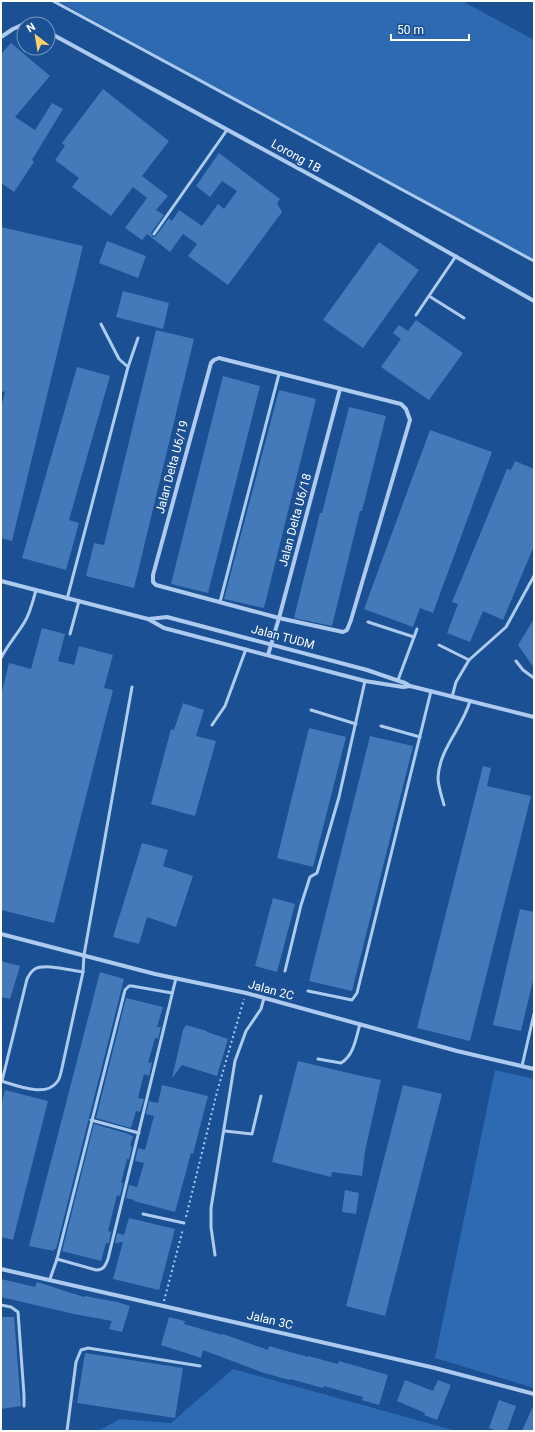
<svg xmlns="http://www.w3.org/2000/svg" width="535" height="1432" viewBox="0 0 535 1432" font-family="Roboto,sans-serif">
<rect width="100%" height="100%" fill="#1b5094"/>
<g fill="#2e6ab2">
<polygon points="58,1 462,1 534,40 534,262"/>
<polygon points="495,1070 534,1079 534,1388 435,1358"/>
<polygon points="233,1369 456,1431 98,1431 120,1419 171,1423"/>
</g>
<g fill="#4479ba">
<polygon points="11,43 50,76 15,117 35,130 52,103 63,109 32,160 34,162 14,192 1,183 1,54"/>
<polygon points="103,89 169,141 142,176 168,196 156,210 164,215 151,233 153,237 156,236 169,218 172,221 179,210 202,226 218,204 224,209 237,191 222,181 210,197 196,186 219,153 280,199 277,203 282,212 228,285 188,256 197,244 183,234 170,252 147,234 142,240 125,228 147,198 133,187 111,216 72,187 79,178 55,160 65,146 62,143"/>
<polygon points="1,227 83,246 12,541 1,538 1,408 5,392 1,391"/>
<polygon points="107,241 146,256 138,278 99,263"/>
<polygon points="379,242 419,270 363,348 323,320"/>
<polygon points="123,291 169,303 163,329 116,317"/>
<polygon points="416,320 463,353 429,400 381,367 401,339 393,333 399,325 408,331"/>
<polygon points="156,330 194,339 134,588 86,576 94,543 104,545"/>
<polygon points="77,367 110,376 69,520 79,523 66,570 22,558"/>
<polygon points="223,376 260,386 208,593 171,584"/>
<polygon points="279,390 316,399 264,608 224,599"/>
<polygon points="349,407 386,416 362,511 360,511 332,626 294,618 320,513 322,513"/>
<polygon points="430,430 492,452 433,613 420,608 413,627 364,609"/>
<polygon points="515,461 534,469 534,546 503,620 483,611 470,642 447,633 458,604 452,602 507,469 511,470"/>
<polygon points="534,619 534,668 518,645"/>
<polygon points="42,628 65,634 58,661 74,665 79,646 113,655 104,688 113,690 54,923 1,910 1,695 9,663 31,669"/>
<polygon points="183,703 204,710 196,736 216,741 195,816 151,804 171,729 174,730"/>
<polygon points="309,728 346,737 313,867 277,858"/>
<polygon points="370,736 413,746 352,991 309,981"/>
<polygon points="483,766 491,768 487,786 531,796 470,1041 417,1028"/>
<polygon points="142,843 168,850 163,866 193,876 176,927 147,917 139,944 113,937"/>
<polygon points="273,898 295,904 277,972 255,966"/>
<polygon points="520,909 534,912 534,976 521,1031 493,1025"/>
<polygon points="1,961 20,966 10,999 1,997"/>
<polygon points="100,972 124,979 56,1249 54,1249 54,1251 29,1246"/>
<polygon points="126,998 163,1007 157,1027 161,1027 158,1039 155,1038 148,1063 152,1062 149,1076 144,1074 138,1098 144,1099 140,1112 136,1111 131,1128 96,1118"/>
<polygon points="186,1025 207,1031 207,1032 228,1039 217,1076 182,1065 172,1078 183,1030"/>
<polygon points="298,1061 361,1076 381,1080 365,1151 362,1176 332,1172 331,1177 272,1162"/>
<polygon points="162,1085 208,1096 193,1154 191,1153 175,1212 134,1201 134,1200 126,1198 129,1185 137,1187 144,1163 135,1161 138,1148 145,1150 154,1116 146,1114 149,1101 158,1103"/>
<polygon points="403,1085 442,1094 385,1316 346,1306"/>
<polygon points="5,1090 48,1101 13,1240 1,1237 1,1105"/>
<polygon points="94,1124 129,1134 129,1135 133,1136 130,1146 132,1147 129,1159 127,1159 121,1183 123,1183 120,1196 117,1195 108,1231 111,1232 109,1243 106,1243 101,1261 62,1251"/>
<polygon points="345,1190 359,1193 356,1214 342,1212"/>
<polygon points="129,1218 175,1229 159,1290 113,1279 123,1242 115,1243 117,1233 124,1235"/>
<polygon points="1,1279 35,1287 37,1282 84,1297 85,1296 117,1302 130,1306 122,1332 109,1329 112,1321 74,1314 1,1297"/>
<polygon points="1,1317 14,1317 21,1406 1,1409"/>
<polygon points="169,1317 185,1321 184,1324 222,1335 223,1334 268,1350 269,1346 308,1357 308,1356 338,1364 339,1361 388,1375 379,1405 362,1400 363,1397 324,1386 323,1388 290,1379 289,1380 261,1372 203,1350 201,1358 161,1345"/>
<polygon points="85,1353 183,1368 175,1418 77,1403"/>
<polygon points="405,1380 433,1391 438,1380 451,1385 437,1420 424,1415 425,1413 397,1401"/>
<polygon points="499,1400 516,1406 507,1431 497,1431 489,1428"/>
<polygon points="534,1404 534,1431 522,1431"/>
</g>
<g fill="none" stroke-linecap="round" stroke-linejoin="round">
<g stroke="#accbef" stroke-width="2" stroke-dasharray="2 3" stroke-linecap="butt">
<polyline points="186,1217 217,1092 244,999"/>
<polyline points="164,1301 183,1229"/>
</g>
<g stroke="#accbef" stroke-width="3">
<polyline points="53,1 534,261"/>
<polyline points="154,234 227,130"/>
<polyline points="429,296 464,318"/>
<polyline points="416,315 456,256"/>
<polyline points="101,324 119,359 128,367"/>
<polyline points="67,599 128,367 138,338"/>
<polyline points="220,602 279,374"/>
<polyline points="368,622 414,637"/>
<polyline points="70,634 79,601"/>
<polyline points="439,645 469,660"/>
<path d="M1,658C8,644 16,636 24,623C30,614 33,601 36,590"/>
<polyline points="516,661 523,670 534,678"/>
<polyline points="398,680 417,629"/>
<polyline points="452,697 456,682 469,660 506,627 534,576"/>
<polyline points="311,710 356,724"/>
<polyline points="212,725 225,706 246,649"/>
<polyline points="381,726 420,737"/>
<path d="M444,805C442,797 438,786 438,778C439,749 463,727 470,701"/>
<polyline points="285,971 301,905 310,877 317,873 339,797 365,681"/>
<polyline points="308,991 352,1000 357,993 431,691"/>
<path d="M318,1059L341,1063C354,1055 356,1038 360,1024"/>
<polyline points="522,1066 534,1014"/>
<path d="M1,1081C15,1085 46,1098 57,1082C60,1079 61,1072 62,1068L83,972L84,955L132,687"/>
<path d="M2,1081L27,979C29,975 31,971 35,969C45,963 72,971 83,972"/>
<polyline points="91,1120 139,1133"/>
<polyline points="225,1131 252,1134 261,1096"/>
<polyline points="143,1214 184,1223"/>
<polyline points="215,1255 211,1227 211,1208 235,1061 246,1031 261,1009 264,998"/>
<path d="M57,1259L96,1270C104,1270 105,1266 108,1259L176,978"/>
<polyline points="50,1279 57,1259 125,990 129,986 132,986 172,993"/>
<polyline points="1,1305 11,1307 18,1312 24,1395 24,1406"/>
<polyline points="67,1431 76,1362 81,1350 88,1348 200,1366"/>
</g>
<g stroke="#accbef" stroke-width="4">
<polyline points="48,32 358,201 534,301"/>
<polyline points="1,37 13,29 24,24"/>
<polygon points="219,358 401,404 406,409 410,420 351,620 347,630 343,632 279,618 156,585 153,582 153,575 211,363 214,360"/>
<polyline points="1,581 148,619 164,628 365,681 403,687 410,686"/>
<polyline points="149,619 167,617 367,670 405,683 410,686 534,717"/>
<polyline points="268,655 279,618 340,389"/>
<polyline points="1,934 155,974 246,993 457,1051 534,1069"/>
<polyline points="1,1269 435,1368 534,1394"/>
</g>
</g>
<g text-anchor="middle" stroke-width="3.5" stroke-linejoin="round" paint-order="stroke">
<g font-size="12" fill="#fff" stroke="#1b5094">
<text transform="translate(296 156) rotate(29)" y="4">Lorong 1B</text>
<text transform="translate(172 467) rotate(-75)" y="4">Jalan Delta U6/19</text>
<text transform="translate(295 520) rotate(-75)" y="4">Jalan Delta U6/18</text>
<text transform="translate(283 637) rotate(15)" y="4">Jalan TUDM</text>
<text transform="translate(271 990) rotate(15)" y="4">Jalan 2C</text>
<text transform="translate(270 1320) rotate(13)" y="4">Jalan 3C</text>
</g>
</g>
<rect width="535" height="1432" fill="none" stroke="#ffffff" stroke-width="4"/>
<g transform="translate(36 36) rotate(329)"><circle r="19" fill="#1b5094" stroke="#7696bf"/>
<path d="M0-3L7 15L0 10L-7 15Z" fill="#ffd36a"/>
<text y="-6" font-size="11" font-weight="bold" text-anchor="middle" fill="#ffffff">N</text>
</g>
<path d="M391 34v6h78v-6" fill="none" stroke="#ffffff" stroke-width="2"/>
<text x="397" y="34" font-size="12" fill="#ffffff" stroke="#1b5094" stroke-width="3" paint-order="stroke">50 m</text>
</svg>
